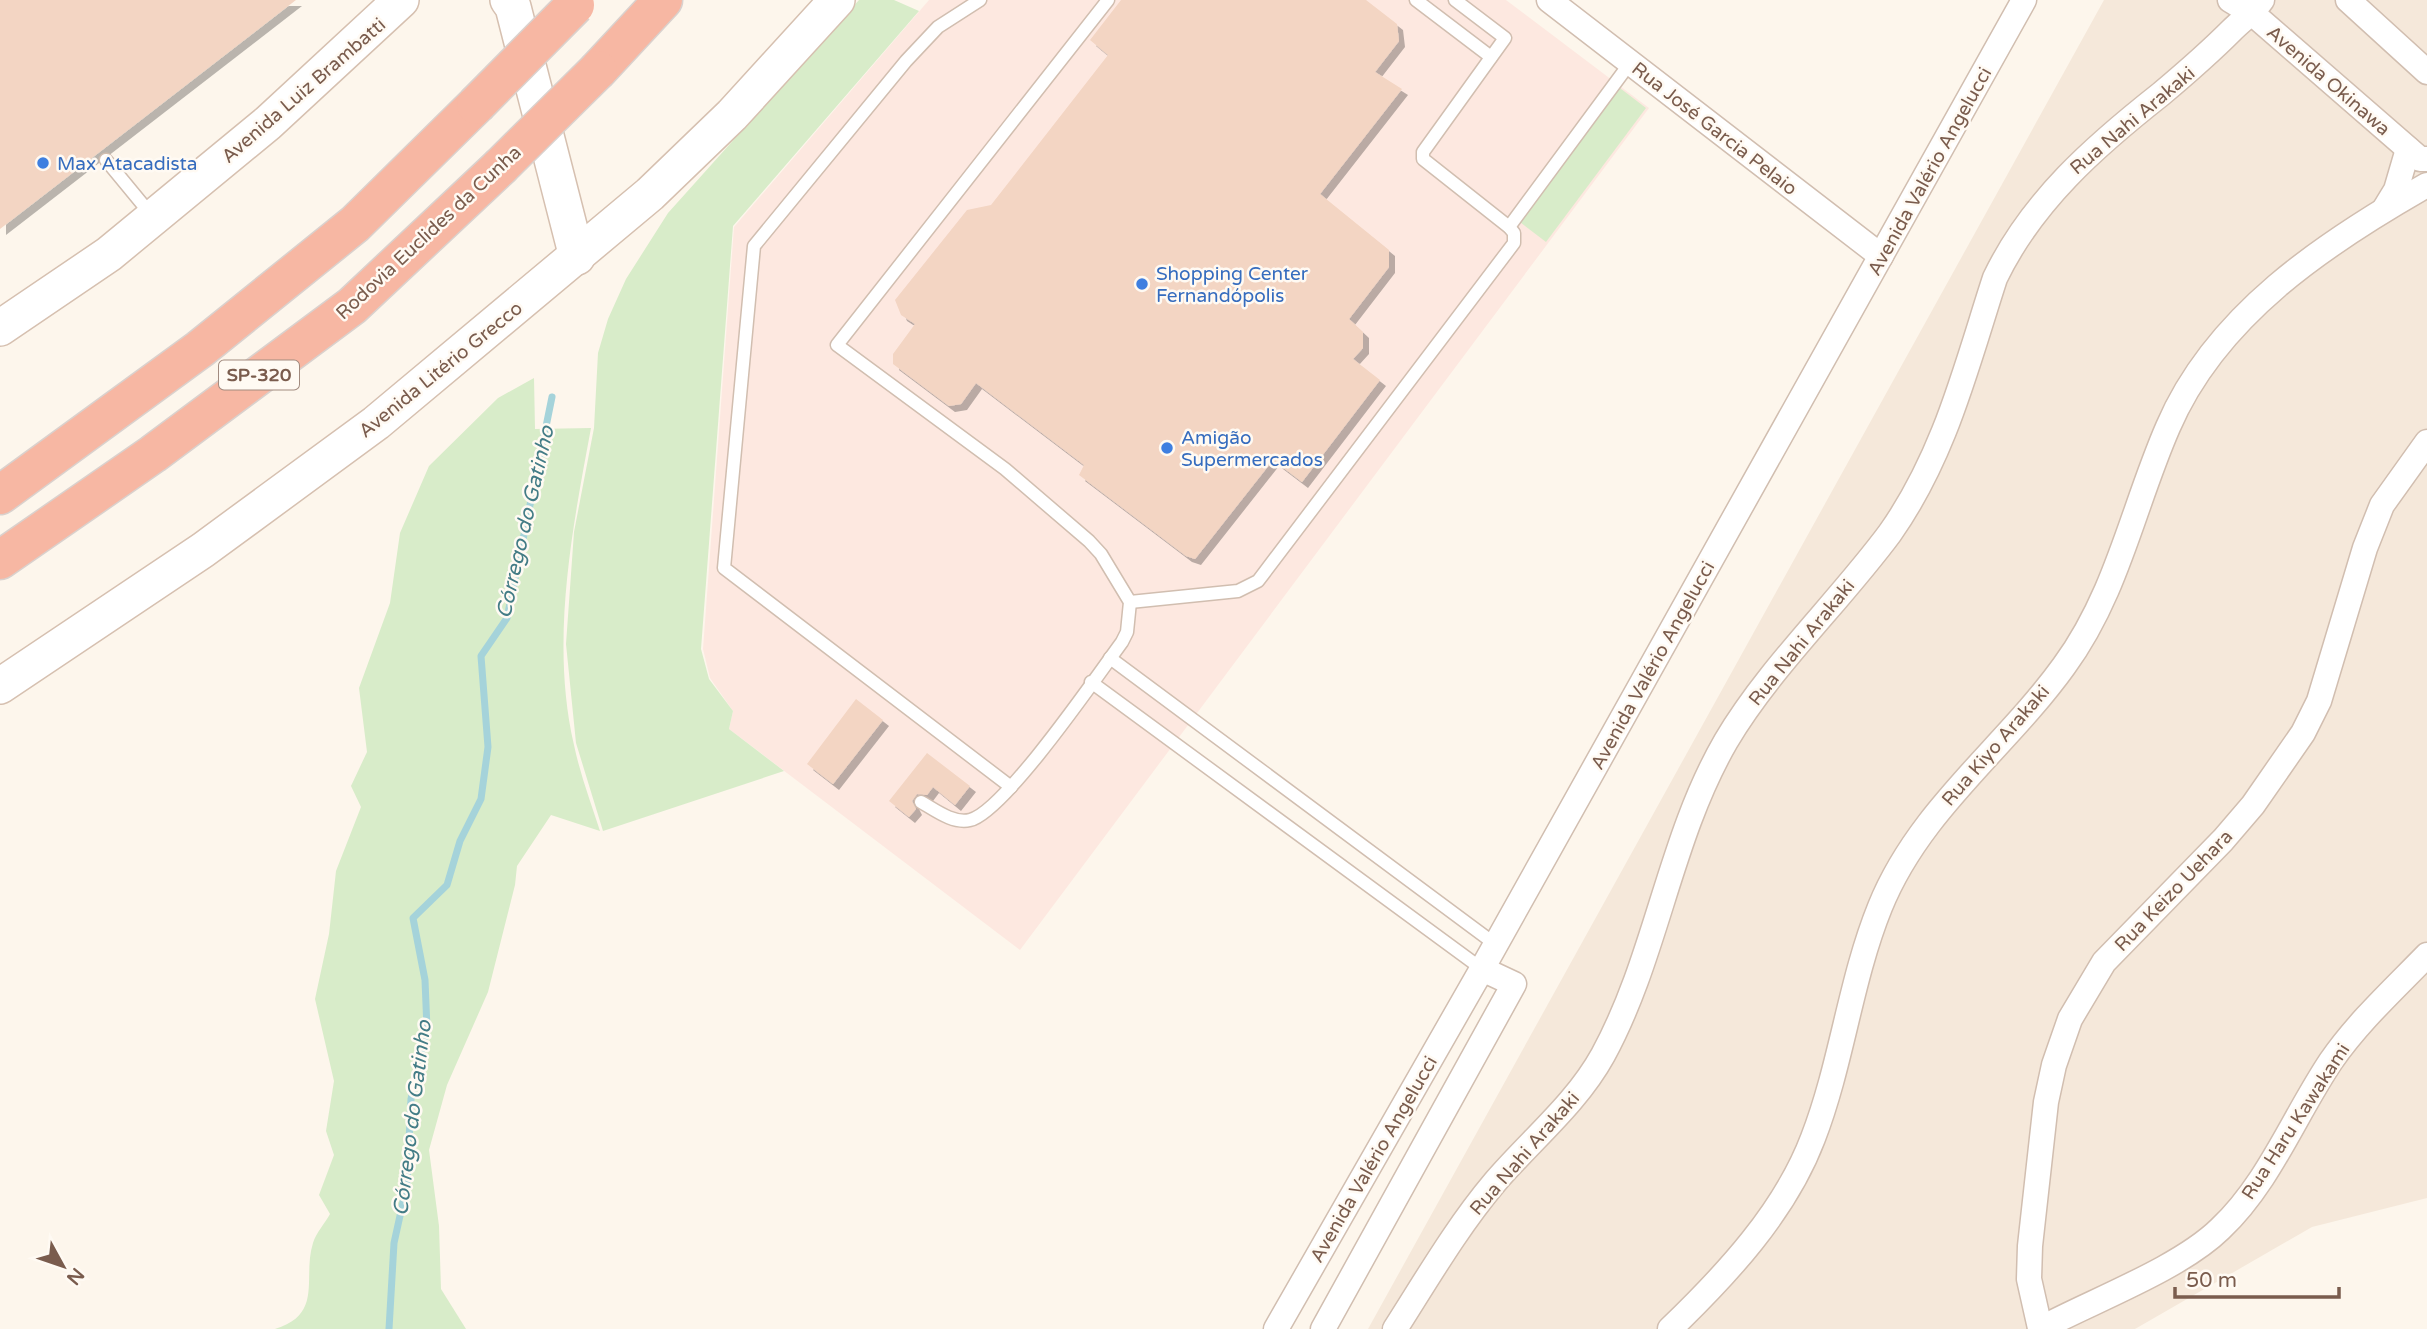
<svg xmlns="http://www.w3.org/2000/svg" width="2427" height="1329" viewBox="0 0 2427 1329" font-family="'Varela Round',sans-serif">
<defs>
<filter id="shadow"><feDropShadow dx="6" dy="6" stdDeviation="0" flood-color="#0004"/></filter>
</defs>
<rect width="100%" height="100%" fill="#fdf6ec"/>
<polygon fill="#f5e8da" points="2104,0 2427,0 2427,1198 2312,1227 2135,1329 1368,1329"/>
<polygon fill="#fde8e0" points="929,0 1506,0 1649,108 1020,950 729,729 733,711 710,678 703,649 734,227"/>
<g fill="#d8ecc9">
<polygon points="859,0 894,0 919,11 733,226 701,649 709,679 733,711 729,729 784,771 603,831 576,743 566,644 574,532 594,428 598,353 608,319 626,279 668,213"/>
<polygon points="1616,85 1646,108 1546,242 1516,219"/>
<path d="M534,378L535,429L591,428C572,530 550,642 574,745C580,774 591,803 600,831L551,815L517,866L515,885L488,992L447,1085L429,1150L439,1226L441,1289L466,1329H275C324,1314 302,1278 313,1243C316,1233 325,1223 330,1214L319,1195L334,1155L326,1131L334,1081L315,999L329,934L336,871L361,807L351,786L367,752L359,688L390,603L400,533L429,466L498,398Z"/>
</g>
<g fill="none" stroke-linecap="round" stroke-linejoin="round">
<polyline stroke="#a5d3da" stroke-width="7" points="389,1329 394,1243 407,1184 411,1099 427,1029 425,980 413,918 447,885 460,841 481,799 488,747 481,656 507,618 552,397"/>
</g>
<g fill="#f3d5c3" filter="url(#shadow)">
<polygon points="0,0 296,0 0,229"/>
<polygon points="1121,0 1366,0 1397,24 1399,41 1375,72 1402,89 1320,194 1389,250 1389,267 1349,319 1363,332 1363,348 1353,359 1380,380 1302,482 1273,460 1195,559 1186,556 1079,475 1084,465 976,383 961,404 949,406 893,364 893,354 915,324 901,315 895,300 967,210 991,205 1108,55 1090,40"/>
<polygon points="856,699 883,720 833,784 807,764"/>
<polygon points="927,753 970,786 955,805 933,787 927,795 917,794 912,801 916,809 909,817 889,801"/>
</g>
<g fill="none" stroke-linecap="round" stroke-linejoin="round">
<g stroke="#d1beb0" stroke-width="15">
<g id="lane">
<polyline points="980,0 938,27 906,61 754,246 724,568 1011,787"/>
<polyline points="1416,0 1491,57"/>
<polyline points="106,160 153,217"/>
<polyline points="1509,227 1630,63"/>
<polyline points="1130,602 1238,591 1258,581 1514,243 1514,233 1509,227 1423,159 1423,152 1505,38 1455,0"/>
<polyline points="1110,658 1495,944"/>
<polyline points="1091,682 1482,969"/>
<path d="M921,802C935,810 953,824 970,820C1004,812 1097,676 1122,642L1127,632L1130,602L1101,554L1089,541L1005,469L837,345L1108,0"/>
</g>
</g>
<g stroke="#d1beb0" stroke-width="27">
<g id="street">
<polyline points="1549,0 1881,256"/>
<polyline points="2230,0 2253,14 2420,159 2427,159"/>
<polyline points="2348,0 2427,72"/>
<polyline points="2385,208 2396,190 2408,149"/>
<polyline points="2040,1328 2029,1279 2030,1246 2046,1102 2054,1065 2070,1019 2104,962 2223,840 2253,805 2303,733 2319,701 2365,548 2382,505 2427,442"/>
<polyline points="1276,1329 1482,969 2024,0"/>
<polyline points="1323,1329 1514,984 1482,969"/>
<path d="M1395,1329C1427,1279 1457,1227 1495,1182C1531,1140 1576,1104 1603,1055C1657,956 1669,839 1726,741C1769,668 1839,602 1890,533C1945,455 1966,367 1995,278C2032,201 2095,146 2161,94C2186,73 2209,53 2232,30C2243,19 2253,13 2262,0"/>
<path d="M1670,1329C1726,1275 1785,1212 1813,1138C1842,1063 1850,981 1880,907C1919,810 2005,748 2064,666C2117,594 2133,507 2168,427C2216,315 2325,243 2427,185"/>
<path d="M2040,1329C2092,1301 2179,1269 2220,1229C2269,1183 2294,1116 2331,1061C2358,1022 2394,989 2427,955"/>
</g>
</g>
<g stroke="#d6c0b0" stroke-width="38">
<g id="secondary">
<polyline points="508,0 513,7 577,257"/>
<polyline points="0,328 109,254 268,123 401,0"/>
<polyline points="0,686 203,550 376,423 650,194 732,115 837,0"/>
</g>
</g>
<g stroke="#dad1cd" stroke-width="41">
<g id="highway">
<polyline points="598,70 663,0"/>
<polyline points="0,495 200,349 355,224 476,105"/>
<polyline points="0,560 153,454 352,306 500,167"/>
</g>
</g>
<use href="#lane" stroke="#fff" stroke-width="12"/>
<use href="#street" stroke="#fff" stroke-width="24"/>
<use href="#secondary" stroke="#fff" stroke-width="35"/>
<use href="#highway" stroke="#f7b7a3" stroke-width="38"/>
<g stroke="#dad1cd" stroke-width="41" stroke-linecap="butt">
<g id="highway-bridge">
<polyline points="476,105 575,5"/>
<polyline points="500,167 598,70"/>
</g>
</g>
<use href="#highway-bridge" stroke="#f7b7a3" stroke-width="38"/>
</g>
<g fill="#3f7fe0" stroke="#fffaf3" stroke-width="2.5">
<circle cx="43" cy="163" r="7"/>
<circle cx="1142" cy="284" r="7"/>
<circle cx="1167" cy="448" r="7"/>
</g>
<g text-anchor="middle" stroke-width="5" stroke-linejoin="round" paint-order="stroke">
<rect fill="#fffaf3" stroke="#a28b7f" stroke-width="2" x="219" y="360.5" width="80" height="29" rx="5"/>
<g font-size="18" font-weight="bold" fill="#7a5c4d">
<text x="259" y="381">SP-320</text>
</g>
<g font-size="19" fill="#7a5c4d" stroke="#fffaf3">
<text transform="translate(2329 80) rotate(41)" y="7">Avenida Okinawa</text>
<text transform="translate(303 90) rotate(-41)" y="7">Avenida Luiz Brambatti</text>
<text transform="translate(2132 120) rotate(-40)" y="7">Rua Nahi Arakaki</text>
<text transform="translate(1715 128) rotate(38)" y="7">Rua José Garcia Pelaio</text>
<text transform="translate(1929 171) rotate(-61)" y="7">Avenida Valério Angelucci</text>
<text transform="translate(428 232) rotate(-43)" y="7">Rodovia Euclides da Cunha</text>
<text transform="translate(440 369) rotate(-39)" y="7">Avenida Litério Grecco</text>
<text transform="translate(1801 642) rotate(-51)" y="7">Rua Nahi Arakaki</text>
<text transform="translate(1652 665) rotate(-61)" y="7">Avenida Valério Angelucci</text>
<text transform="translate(1995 745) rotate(-49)" y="7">Rua Kiyo Arakaki</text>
<text transform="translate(2173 890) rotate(-46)" y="7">Rua Keizo Uehara</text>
<text transform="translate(2295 1121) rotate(-57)" y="7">Rua Haru Kawakami</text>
<text transform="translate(1524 1153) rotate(-49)" y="7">Rua Nahi Arakaki</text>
<text transform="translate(1373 1159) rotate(-60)" y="7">Avenida Valério Angelucci</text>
</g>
<g font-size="19" fill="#366cbe" stroke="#fffaf3" text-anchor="start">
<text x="57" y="170">Max Atacadista</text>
<text x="1156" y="280">Shopping Center<tspan x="1156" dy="22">Fernandópolis</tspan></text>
<text x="1181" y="444">Amigão<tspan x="1181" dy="22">Supermercados</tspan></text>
</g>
<g font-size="21" font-style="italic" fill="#437c86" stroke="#fffaf3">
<text transform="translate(525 522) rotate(-77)" y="7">Córrego do Gatinho</text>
<text transform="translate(412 1118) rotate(-83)" y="7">Córrego do Gatinho</text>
</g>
</g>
<g transform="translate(63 1266) rotate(130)" stroke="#fffaf3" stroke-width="5" paint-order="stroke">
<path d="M0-5L12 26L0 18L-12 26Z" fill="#7a5c4d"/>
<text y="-10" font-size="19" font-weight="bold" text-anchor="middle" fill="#7a5c4d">N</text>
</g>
<path d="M2175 1287v10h164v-10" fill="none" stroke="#7a5c4d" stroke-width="3.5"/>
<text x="2186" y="1287" font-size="21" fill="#7a5c4d" stroke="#fffaf3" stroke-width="5" paint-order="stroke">50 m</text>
</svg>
